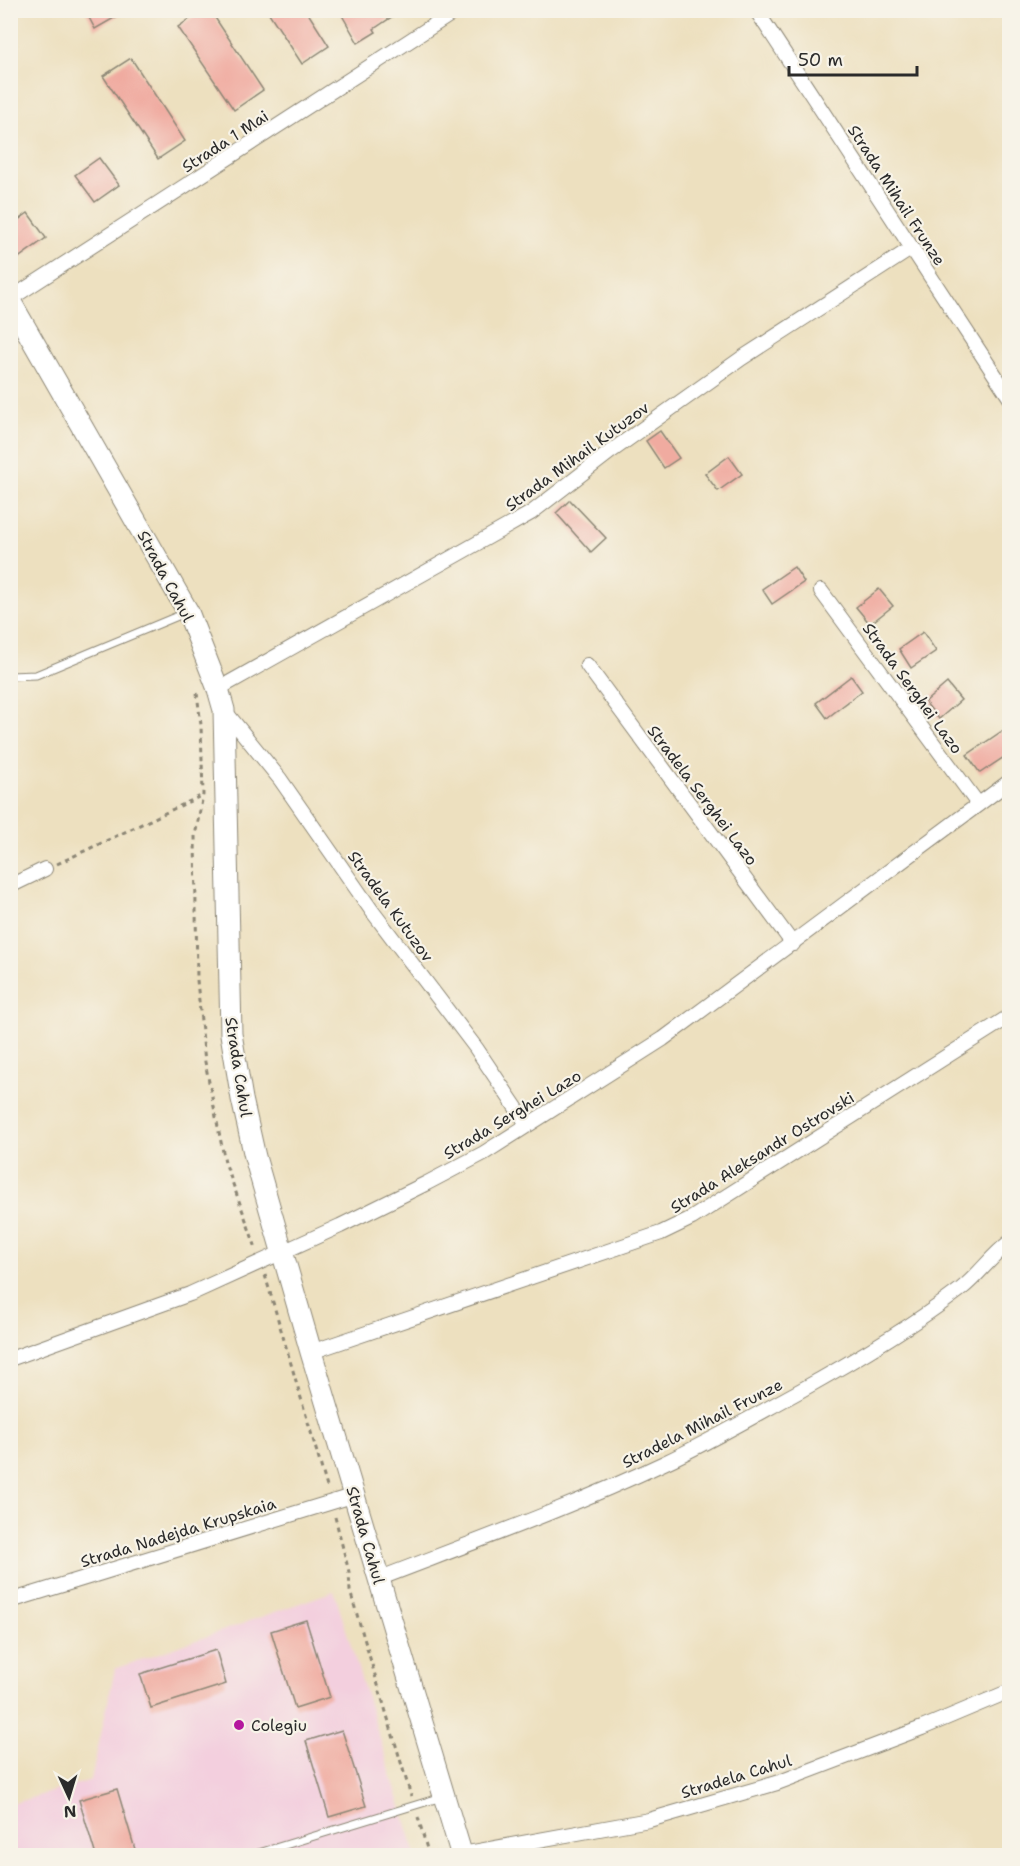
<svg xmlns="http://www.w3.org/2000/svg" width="1020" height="1866" viewBox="0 0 1020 1866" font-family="'Shantell Sans',sans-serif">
<rect width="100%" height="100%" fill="#f7f3e8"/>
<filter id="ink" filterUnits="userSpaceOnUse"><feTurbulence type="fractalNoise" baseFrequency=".0167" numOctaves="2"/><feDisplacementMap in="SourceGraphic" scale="12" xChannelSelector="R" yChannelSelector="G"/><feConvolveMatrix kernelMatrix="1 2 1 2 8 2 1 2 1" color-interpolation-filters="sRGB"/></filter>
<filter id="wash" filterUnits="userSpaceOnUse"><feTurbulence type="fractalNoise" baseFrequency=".008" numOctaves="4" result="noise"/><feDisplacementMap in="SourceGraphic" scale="24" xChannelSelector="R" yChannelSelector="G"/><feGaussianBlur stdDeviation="1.35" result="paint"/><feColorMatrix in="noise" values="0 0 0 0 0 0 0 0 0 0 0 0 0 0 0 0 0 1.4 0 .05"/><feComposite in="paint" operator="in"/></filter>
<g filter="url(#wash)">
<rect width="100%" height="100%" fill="#ede0bf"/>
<polygon fill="#f3cfde" points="334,1591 416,1855 11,1856 11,1804 91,1780 115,1669"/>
<g id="blocks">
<g fill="#f0aba0">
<polygon points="85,10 128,10 95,29"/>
<polygon points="203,10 210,10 263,90 234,110 178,27"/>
<polygon points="267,10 306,10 329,46 302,64"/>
<polygon points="339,10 402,10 374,29 376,32 358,43"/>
<polygon points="131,58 185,141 158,159 103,76"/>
<polygon points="99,158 119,185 95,202 75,175"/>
<polygon points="28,213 46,238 10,264 10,226"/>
<polygon points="660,431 679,458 664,468 646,441"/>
<polygon points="729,456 742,474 718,491 705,474"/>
<polygon points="570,500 606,538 591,552 556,513"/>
<polygon points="794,567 804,582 772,604 762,589"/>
<polygon points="879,589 893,606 870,624 856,607"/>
<polygon points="923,632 936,651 911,668 899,649"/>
<polygon points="851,676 862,691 827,718 816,703"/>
<polygon points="947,683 961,700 939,719 925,702"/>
<polygon points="1002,731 1010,743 1010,753 980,773 967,755"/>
<polygon points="306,1620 330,1697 295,1708 271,1631"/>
<polygon points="216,1650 226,1684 151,1708 140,1674"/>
<polygon points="342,1730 366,1806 329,1817 306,1741"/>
<polygon points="117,1789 137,1856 96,1856 79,1800"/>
</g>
</g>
</g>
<g filter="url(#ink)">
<use href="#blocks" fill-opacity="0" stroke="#8c8675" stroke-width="1.5"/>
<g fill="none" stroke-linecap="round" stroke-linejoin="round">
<g stroke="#8c8675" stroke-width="9">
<g id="service">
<polyline points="10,676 36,675 185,613"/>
<polyline points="249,1856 442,1797"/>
</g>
</g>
<g stroke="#8c8675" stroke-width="16">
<g id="minor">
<polyline points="756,10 1010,398"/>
<polyline points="10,299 457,10"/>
<polyline points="821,591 978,804"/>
<polyline points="587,665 793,944"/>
<polyline points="218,689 531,513 610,452 742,358 912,248"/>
<polyline points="224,710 280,779 372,911 476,1048 527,1124"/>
<polyline points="10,886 45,869"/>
<polyline points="311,1352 661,1233 692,1218 1010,1016"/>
<polyline points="10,1359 190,1294 340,1226 427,1183 484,1153 663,1039 1010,781"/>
<path d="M378,1579C474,1542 571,1507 664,1463C709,1442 752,1417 796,1393C852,1362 910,1328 961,1289C979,1275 991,1256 1010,1242"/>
<polyline points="10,1601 355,1495"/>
<polyline points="462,1854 649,1820 777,1783 922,1728 1010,1691"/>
</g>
</g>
<g stroke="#8c8675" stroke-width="23">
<polyline id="primary" points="10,301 188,612 218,689 224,710 231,1034 242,1099 255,1157 311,1352 462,1856"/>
</g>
<g stroke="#8c8675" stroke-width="3" stroke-dasharray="4.5 4.5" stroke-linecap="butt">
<polyline points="197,693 201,725 203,795 195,836 197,980 205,1062 225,1162 256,1248"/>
<polyline points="57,864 203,795"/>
<polyline points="265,1275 327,1487"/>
<polyline points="335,1517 349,1572 350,1591 411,1796"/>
<polyline points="418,1817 429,1856"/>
</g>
<use href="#service" stroke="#fff" stroke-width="7"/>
<use href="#minor" stroke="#fff" stroke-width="14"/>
<use href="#primary" stroke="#fff" stroke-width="21"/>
</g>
</g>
<circle fill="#b5179e" stroke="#f7f3e8" stroke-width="2" cx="239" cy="1725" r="6"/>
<g text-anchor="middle" stroke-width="4.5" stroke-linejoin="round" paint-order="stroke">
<g font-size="16" fill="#2b2b2b" stroke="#f7f3e8">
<text transform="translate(225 141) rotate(-33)" y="6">Strada 1 Mai</text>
<text transform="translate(897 195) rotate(57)" y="6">Strada Mihail Frunze</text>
<text transform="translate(577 456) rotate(-36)" y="6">Strada Mihail Kutuzov</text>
<text transform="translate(166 576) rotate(62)" y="6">Strada Cahul</text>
<text transform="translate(913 688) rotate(54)" y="6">Strada Serghei Lazo</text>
<text transform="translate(703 795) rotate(53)" y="6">Stradela Serghei Lazo</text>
<text transform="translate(391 906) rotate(54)" y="6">Stradela Kutuzov</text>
<text transform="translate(239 1067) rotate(81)" y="6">Strada Cahul</text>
<text transform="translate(512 1114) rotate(-31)" y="6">Strada Serghei Lazo</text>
<text transform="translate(762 1152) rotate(-32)" y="6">Strada Aleksandr Ostrovski</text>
<text transform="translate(702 1423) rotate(-27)" y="6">Stradela Mihail Frunze</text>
<text transform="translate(178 1532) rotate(-17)" y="6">Strada Nadejda Krupskaia</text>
<text transform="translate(366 1535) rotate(74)" y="6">Strada Cahul</text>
<text transform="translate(736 1776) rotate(-17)" y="6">Stradela Cahul</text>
</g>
<g font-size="16" fill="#2b2b2b" stroke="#f7f3e8" text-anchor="start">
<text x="251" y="1731">Colegiu</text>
</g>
</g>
<rect width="1020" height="1866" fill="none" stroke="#f7f3e8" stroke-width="36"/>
<g transform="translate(69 1797) rotate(176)" stroke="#f7f3e8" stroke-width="4.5" paint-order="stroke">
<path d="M0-4.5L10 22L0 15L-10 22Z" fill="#2b2b2b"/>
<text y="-9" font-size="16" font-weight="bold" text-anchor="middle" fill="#2b2b2b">N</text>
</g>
<path d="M789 66v9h128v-9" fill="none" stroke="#2b2b2b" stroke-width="3"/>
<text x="798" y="66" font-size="18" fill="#2b2b2b" stroke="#f7f3e8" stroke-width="4.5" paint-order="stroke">50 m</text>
</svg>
